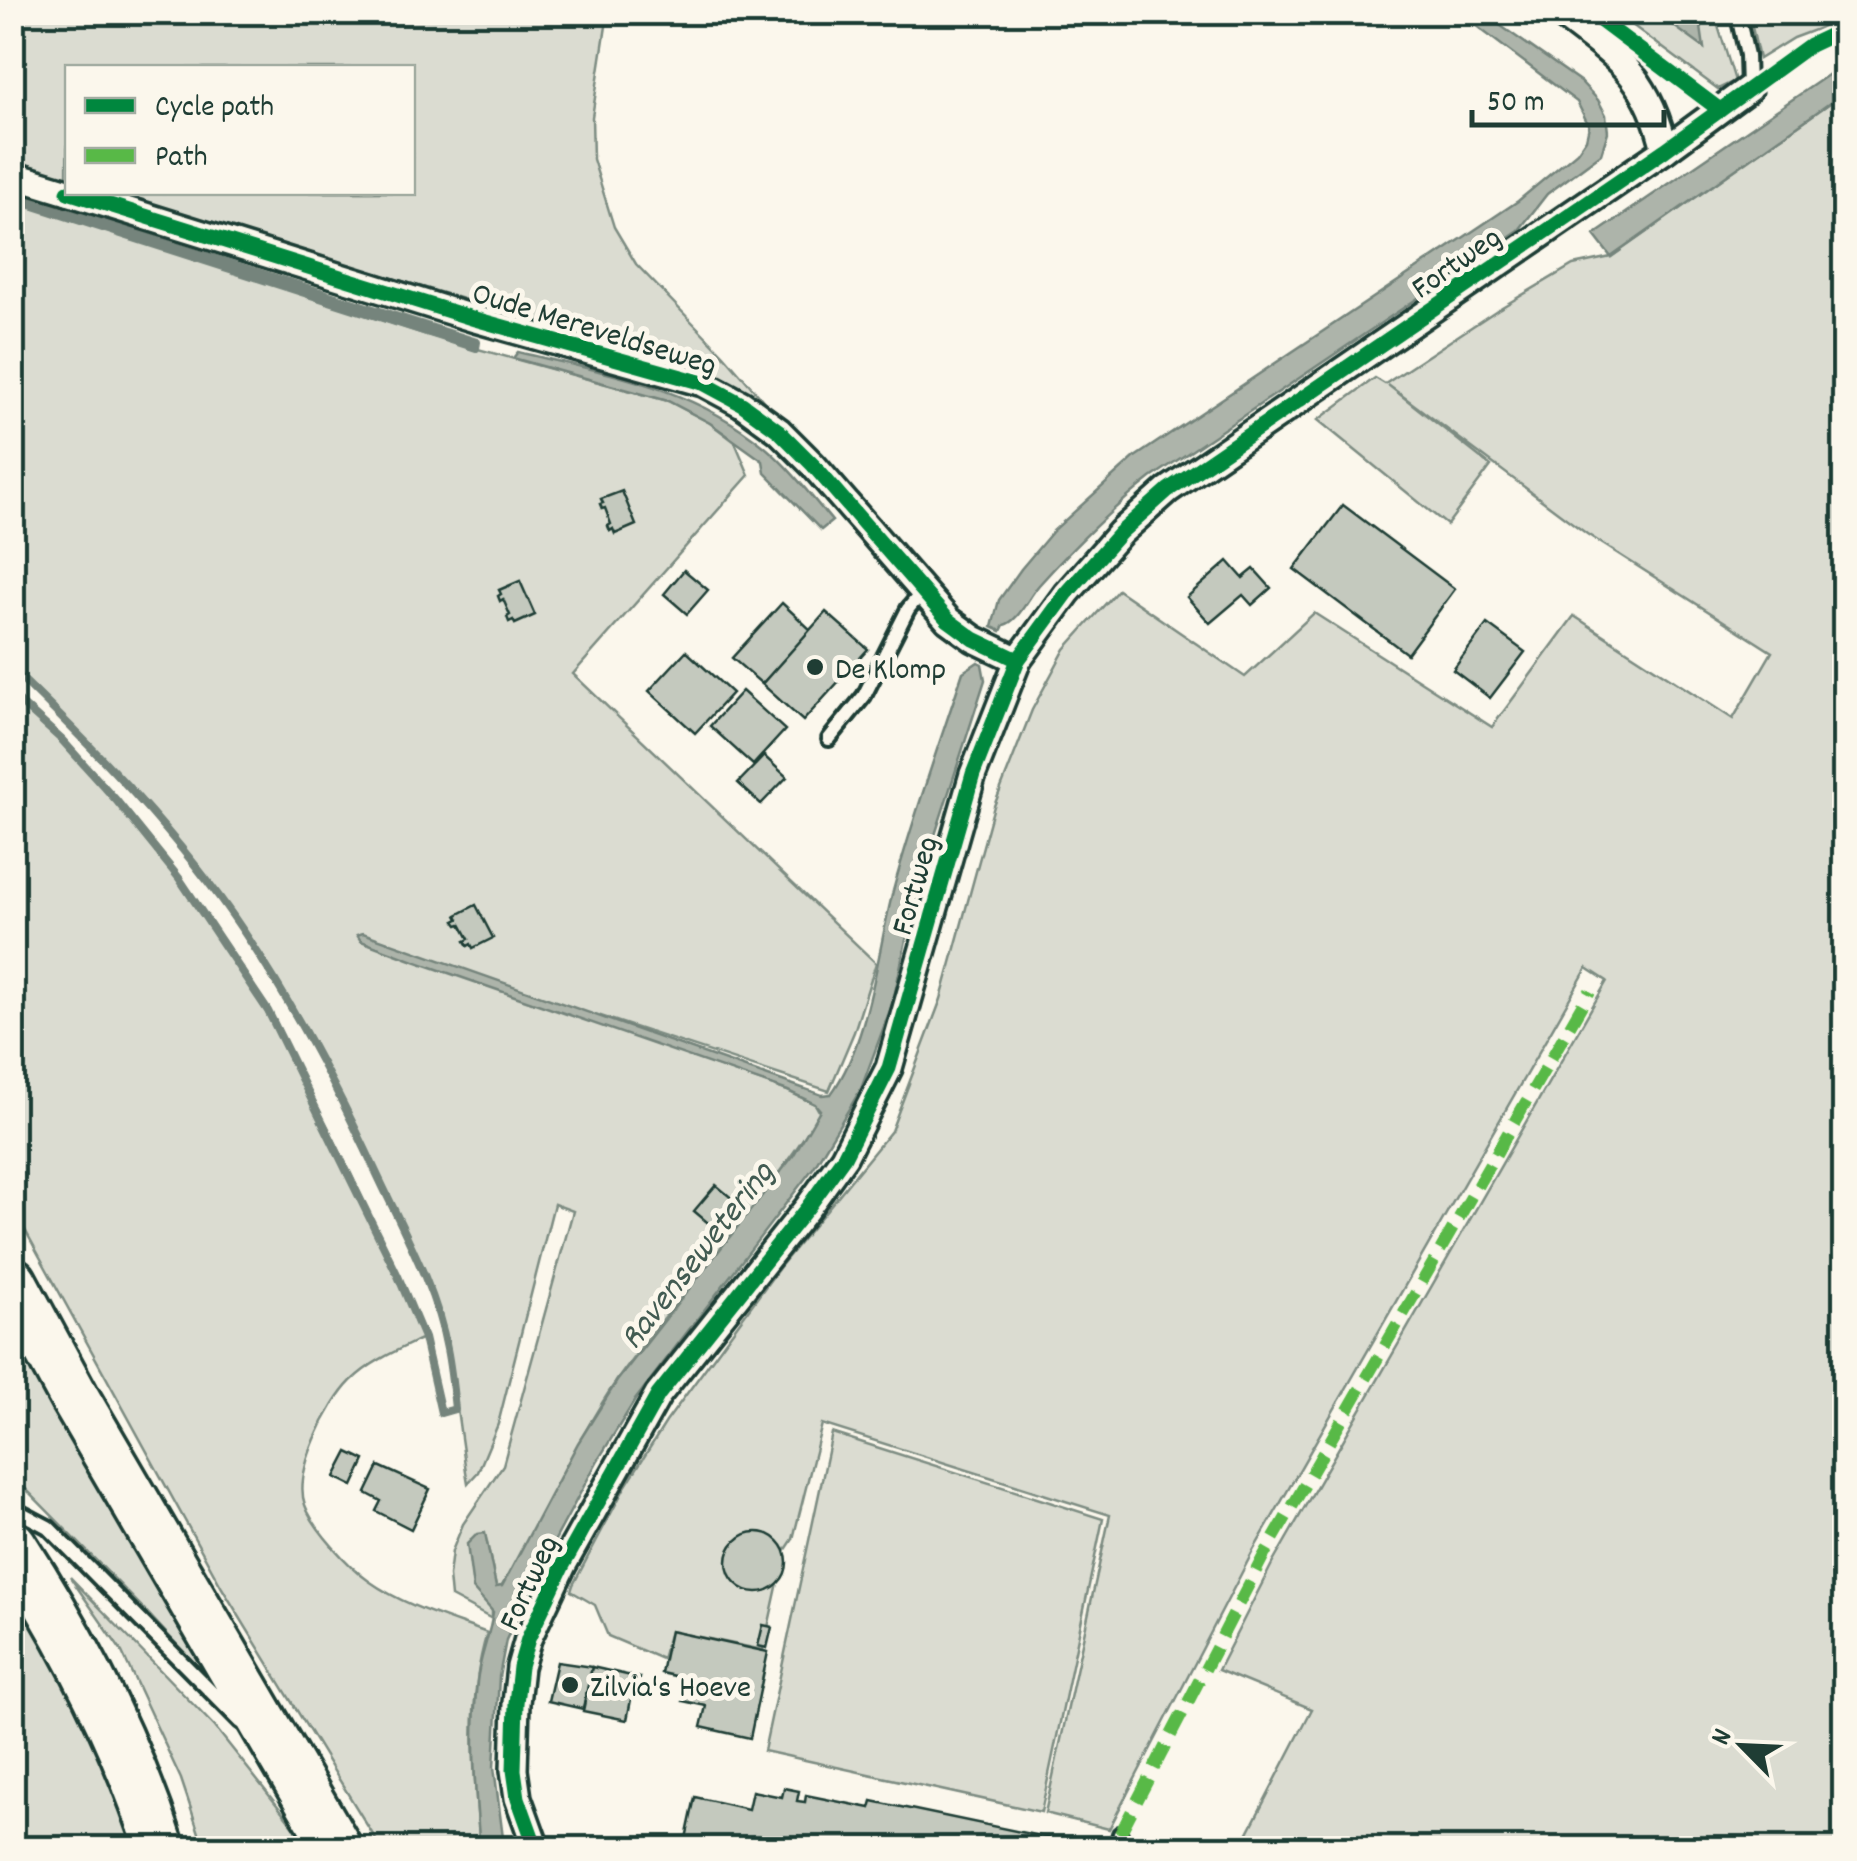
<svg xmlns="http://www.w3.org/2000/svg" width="1857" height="1861" viewBox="0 0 1857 1861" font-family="Dekko,sans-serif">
<rect width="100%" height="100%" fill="#fbf7ec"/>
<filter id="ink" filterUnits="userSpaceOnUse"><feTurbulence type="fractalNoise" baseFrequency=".01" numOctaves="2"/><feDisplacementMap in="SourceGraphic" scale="20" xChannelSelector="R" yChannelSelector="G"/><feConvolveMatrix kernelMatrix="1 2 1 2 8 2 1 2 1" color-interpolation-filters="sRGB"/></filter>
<g filter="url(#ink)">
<g fill="#dbdcd1" stroke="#7d8c82" stroke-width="2.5">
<polygon points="13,13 608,13 592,117 593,159 614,227 636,264 724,355 803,447 723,386 671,361 107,193 412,192 412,68 68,68 67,180 13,163"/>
<polygon points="1616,13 1714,13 1735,81 1718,89"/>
<polygon points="1749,13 1783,13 1784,15 1844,13 1844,19 1793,38 1759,59"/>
<polygon points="1844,93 1844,1848 1240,1848 1312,1709 1218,1670 1272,1564 1607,981 1587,968 1253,1551 1109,1829 1045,1813 1110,1515 822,1424 793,1539 785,1551 763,1650 670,1631 662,1659 608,1636 595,1605 571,1591 573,1585 625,1487 666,1422 779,1268 891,1131 941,999 994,806 1032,710 1065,649 1118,590 1245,677 1314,613 1492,727 1574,616 1733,719 1772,652 1587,534 1388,385 1491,466 1447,525 1318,420 1375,378 1385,384 1497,310 1573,265 1611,257"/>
<path d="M12,199L427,335L668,401L710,423L735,442L749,475L573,674L876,963L854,1032L829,1091L601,1016L599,1024L788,1091L815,1104L820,1113C760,1208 682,1289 617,1380C572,1445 544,1520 502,1586L496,1587L486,1539L475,1535L471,1539L492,1609V1619L451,1597L449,1576L452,1551L463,1524L503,1465L573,1211L554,1204L498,1424L478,1472L468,1483C460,1438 456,1392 447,1347C435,1291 406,1237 382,1185C342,1098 297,1011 243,931C179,834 96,750 13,669Z"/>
<path d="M12,695C208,873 325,1097 423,1338C398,1350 371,1361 351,1381C328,1404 293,1472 305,1505C313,1528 349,1567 369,1581C404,1606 447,1618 487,1633C466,1702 474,1778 480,1848H381L222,1588L13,1208Z"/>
<polygon points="13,1308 245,1718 144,1609 13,1476"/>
<polygon points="832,1433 1103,1519 1041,1812 764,1751"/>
<polygon points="70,1577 215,1727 311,1848 204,1848 181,1779 122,1652"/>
<polygon points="12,1578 52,1641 142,1848 13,1848"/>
</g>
<g fill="#adb4aa" stroke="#74847b" stroke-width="2.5">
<path d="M1481,12L1581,82L1598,100L1606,115L1608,132L1601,154L1547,194L1519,230L1151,478C1110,510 1074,546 1039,585C1028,598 1019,621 1004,625L1001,631L992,627L999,600L1021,569L1053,531L1135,457L1518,201L1577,152L1586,139L1589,126L1577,102L1475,25L1471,14Z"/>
<polygon points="1656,13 1699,13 1704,48"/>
<polygon points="1844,64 1844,93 1611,257 1594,235"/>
<path d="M518,352C609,374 691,386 765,447C790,468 811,496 832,521L821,530L765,473L763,461L710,423L668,401L513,358Z"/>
<path d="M978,662L982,664L985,680L915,897L893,1002L861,1089L814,1167L635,1400L598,1460L541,1566L506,1640L499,1677L494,1767L503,1838L508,1848H480C475,1793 471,1738 477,1682C479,1658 490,1636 493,1612L473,1589L467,1544L477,1534L485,1533L496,1587L502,1586L578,1443L617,1381L793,1156L820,1110L815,1104L788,1091L414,961L361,941L357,935L363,933L822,1095L831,1094C870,1040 877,953 893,891C913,817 939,745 963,672Z"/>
</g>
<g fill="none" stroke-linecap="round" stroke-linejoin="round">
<g stroke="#74847b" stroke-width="8">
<polyline points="12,194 477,342 476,348 12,199"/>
<path d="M12,669C96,750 179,835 244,932C295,1008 338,1090 376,1172C402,1228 436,1288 447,1349C451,1369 453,1389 455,1409L441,1413L424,1338L398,1276L268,1011L179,878L116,800L62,740L12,695"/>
</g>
</g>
<g fill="#c4c9be" stroke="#1f3d34" stroke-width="2.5">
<polygon points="622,491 636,525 615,534 613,529 610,531 608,526 611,524 605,508 602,509 600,504 603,503 601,499"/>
<polygon points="1343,505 1455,589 1407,654 1294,569"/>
<polygon points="1228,561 1243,578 1254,569 1271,588 1252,605 1243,595 1210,623 1187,597"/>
<polygon points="684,570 708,590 687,614 664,594"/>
<polygon points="520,581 535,615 515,624 513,620 509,622 507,617 510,615 503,599 500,601 498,596 501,594 499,590"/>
<polygon points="782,603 811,630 762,684 732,658"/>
<polygon points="826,612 868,649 803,721 762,684"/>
<polygon points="1487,624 1525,652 1490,698 1453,670"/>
<polygon points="686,651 732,693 695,733 649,691"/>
<polygon points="742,691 785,730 753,765 710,726"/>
<polygon points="764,756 787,777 761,804 738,783"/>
<polygon points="476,905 493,938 473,948 471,944 468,946 465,941 469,939 461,924 458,925 455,921 459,919 457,915"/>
<polygon points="716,1185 735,1201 713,1227 694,1211"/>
<polygon points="348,1452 365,1460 353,1486 335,1477"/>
<polygon points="379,1466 430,1489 411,1529 376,1511 381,1501 366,1493"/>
<circle cx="757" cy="1562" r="30"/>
<polygon points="763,1625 772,1627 767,1648 758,1646"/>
<polygon points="670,1631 768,1652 750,1738 701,1727 706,1706 683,1701 688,1679 661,1673"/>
<polygon points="557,1662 592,1667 583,1709 548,1701"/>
<polygon points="592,1667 640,1678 638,1685 634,1684 627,1720 583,1711"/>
<polygon points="784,1788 799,1791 797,1801 805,1802 806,1795 870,1808 872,1801 1097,1848 684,1848 695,1797 748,1809 752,1791 782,1797"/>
</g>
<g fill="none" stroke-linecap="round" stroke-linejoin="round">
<g stroke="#1f3d34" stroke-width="20">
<g id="service">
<polyline points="1737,12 1747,55 1748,89"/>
<polyline points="829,739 864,696 908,609 923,591"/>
<polyline points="12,1508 48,1527 241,1722"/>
<polyline points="1116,1848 1120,1834"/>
</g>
</g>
<g stroke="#1f3d34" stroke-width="32">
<g id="minor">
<path d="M1558,12C1616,57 1648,74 1665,150"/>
<polyline points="12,175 68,192"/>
<polyline points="68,192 475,319 703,383 742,404 779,431 813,465 948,620 974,639 1018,660"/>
<polyline points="536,1848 518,1798 514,1770 516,1703 520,1667 528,1639 563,1565 658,1395 808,1207 844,1157 889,1068 973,774 1018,660 1067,593 1120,533 1168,490 1665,150 1748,89"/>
</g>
</g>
<g stroke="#1f3d34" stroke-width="55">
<g id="motorway">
<polyline points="12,1282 74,1397 337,1848"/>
<path d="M12,1545C73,1639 126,1742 160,1848"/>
</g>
</g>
<use href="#service" stroke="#fbf7ec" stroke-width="12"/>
<use href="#minor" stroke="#fbf7ec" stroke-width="25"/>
<use href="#motorway" stroke="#fbf7ec" stroke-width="48"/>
<polyline stroke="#58b947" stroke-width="12" stroke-dasharray="25 12" stroke-linecap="butt" points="1120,1834 1263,1557 1590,991"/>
<g stroke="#fbf7ec" stroke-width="21">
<g id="cycleway">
<polyline points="1589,12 1720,110"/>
<polyline points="68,192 475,319 703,383 742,404 779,431 813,465 948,620 974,639 1018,660"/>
<polyline points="536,1848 518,1798 514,1770 516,1703 520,1667 528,1639 563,1565 658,1395 808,1207 844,1157 889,1068 973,774 1018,660 1067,593 1120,533 1168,490 1665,150 1810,45 1844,29"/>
</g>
</g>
<use href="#cycleway" stroke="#00873e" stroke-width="15"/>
</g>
</g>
<g fill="#1f3d34" stroke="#fbf7ec" stroke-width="4">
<circle cx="815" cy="667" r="10"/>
<circle cx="570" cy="1685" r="10"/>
</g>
<g text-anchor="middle" stroke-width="10" stroke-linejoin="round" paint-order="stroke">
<g font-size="32" fill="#1f3d34" stroke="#fbf7ec">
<text transform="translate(1455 261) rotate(-35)" y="11">Fortweg</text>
<text transform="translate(595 327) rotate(17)" y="11">Oude Mereveldseweg</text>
<text transform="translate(913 885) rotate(-74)" y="11">Fortweg</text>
<text transform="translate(527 1582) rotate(-65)" y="11">Fortweg</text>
</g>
<g font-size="32" fill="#1f3d34" stroke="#fbf7ec" text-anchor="start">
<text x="835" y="678">De Klomp</text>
<text x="590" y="1696">Zilvia's Hoeve</text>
</g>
<g font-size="35" font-style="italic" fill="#425b52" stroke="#fbf7ec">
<text transform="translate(695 1254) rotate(-52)" y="12">Ravensewetering</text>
</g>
</g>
<rect width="1857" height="1861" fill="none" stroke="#fbf7ec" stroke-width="50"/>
<rect x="25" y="25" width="1807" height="1811" fill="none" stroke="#1f3d34" stroke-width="4" filter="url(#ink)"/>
<rect x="65" y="65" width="350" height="130" fill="#fbf7ec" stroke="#a3ada2" stroke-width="2.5"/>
<rect x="85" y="98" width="50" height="15" fill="#00873e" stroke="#a3ada2" stroke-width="2.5"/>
<text x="155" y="115" font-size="30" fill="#1f3d34">Cycle path</text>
<rect x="85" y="148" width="50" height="15" fill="#58b947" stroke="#a3ada2" stroke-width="2.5"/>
<text x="155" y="165" font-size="30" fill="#1f3d34">Path</text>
<g transform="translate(1742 1746) rotate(294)" stroke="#fbf7ec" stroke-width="8" paint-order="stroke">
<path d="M0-8L18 38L0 25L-18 38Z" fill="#1f3d34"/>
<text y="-15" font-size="28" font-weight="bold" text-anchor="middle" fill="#1f3d34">N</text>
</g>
<path d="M1472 110v15h192v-15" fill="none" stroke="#1f3d34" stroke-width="5"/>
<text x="1487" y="110" font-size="30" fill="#1f3d34" stroke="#fbf7ec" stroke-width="8" paint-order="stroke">50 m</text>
</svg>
